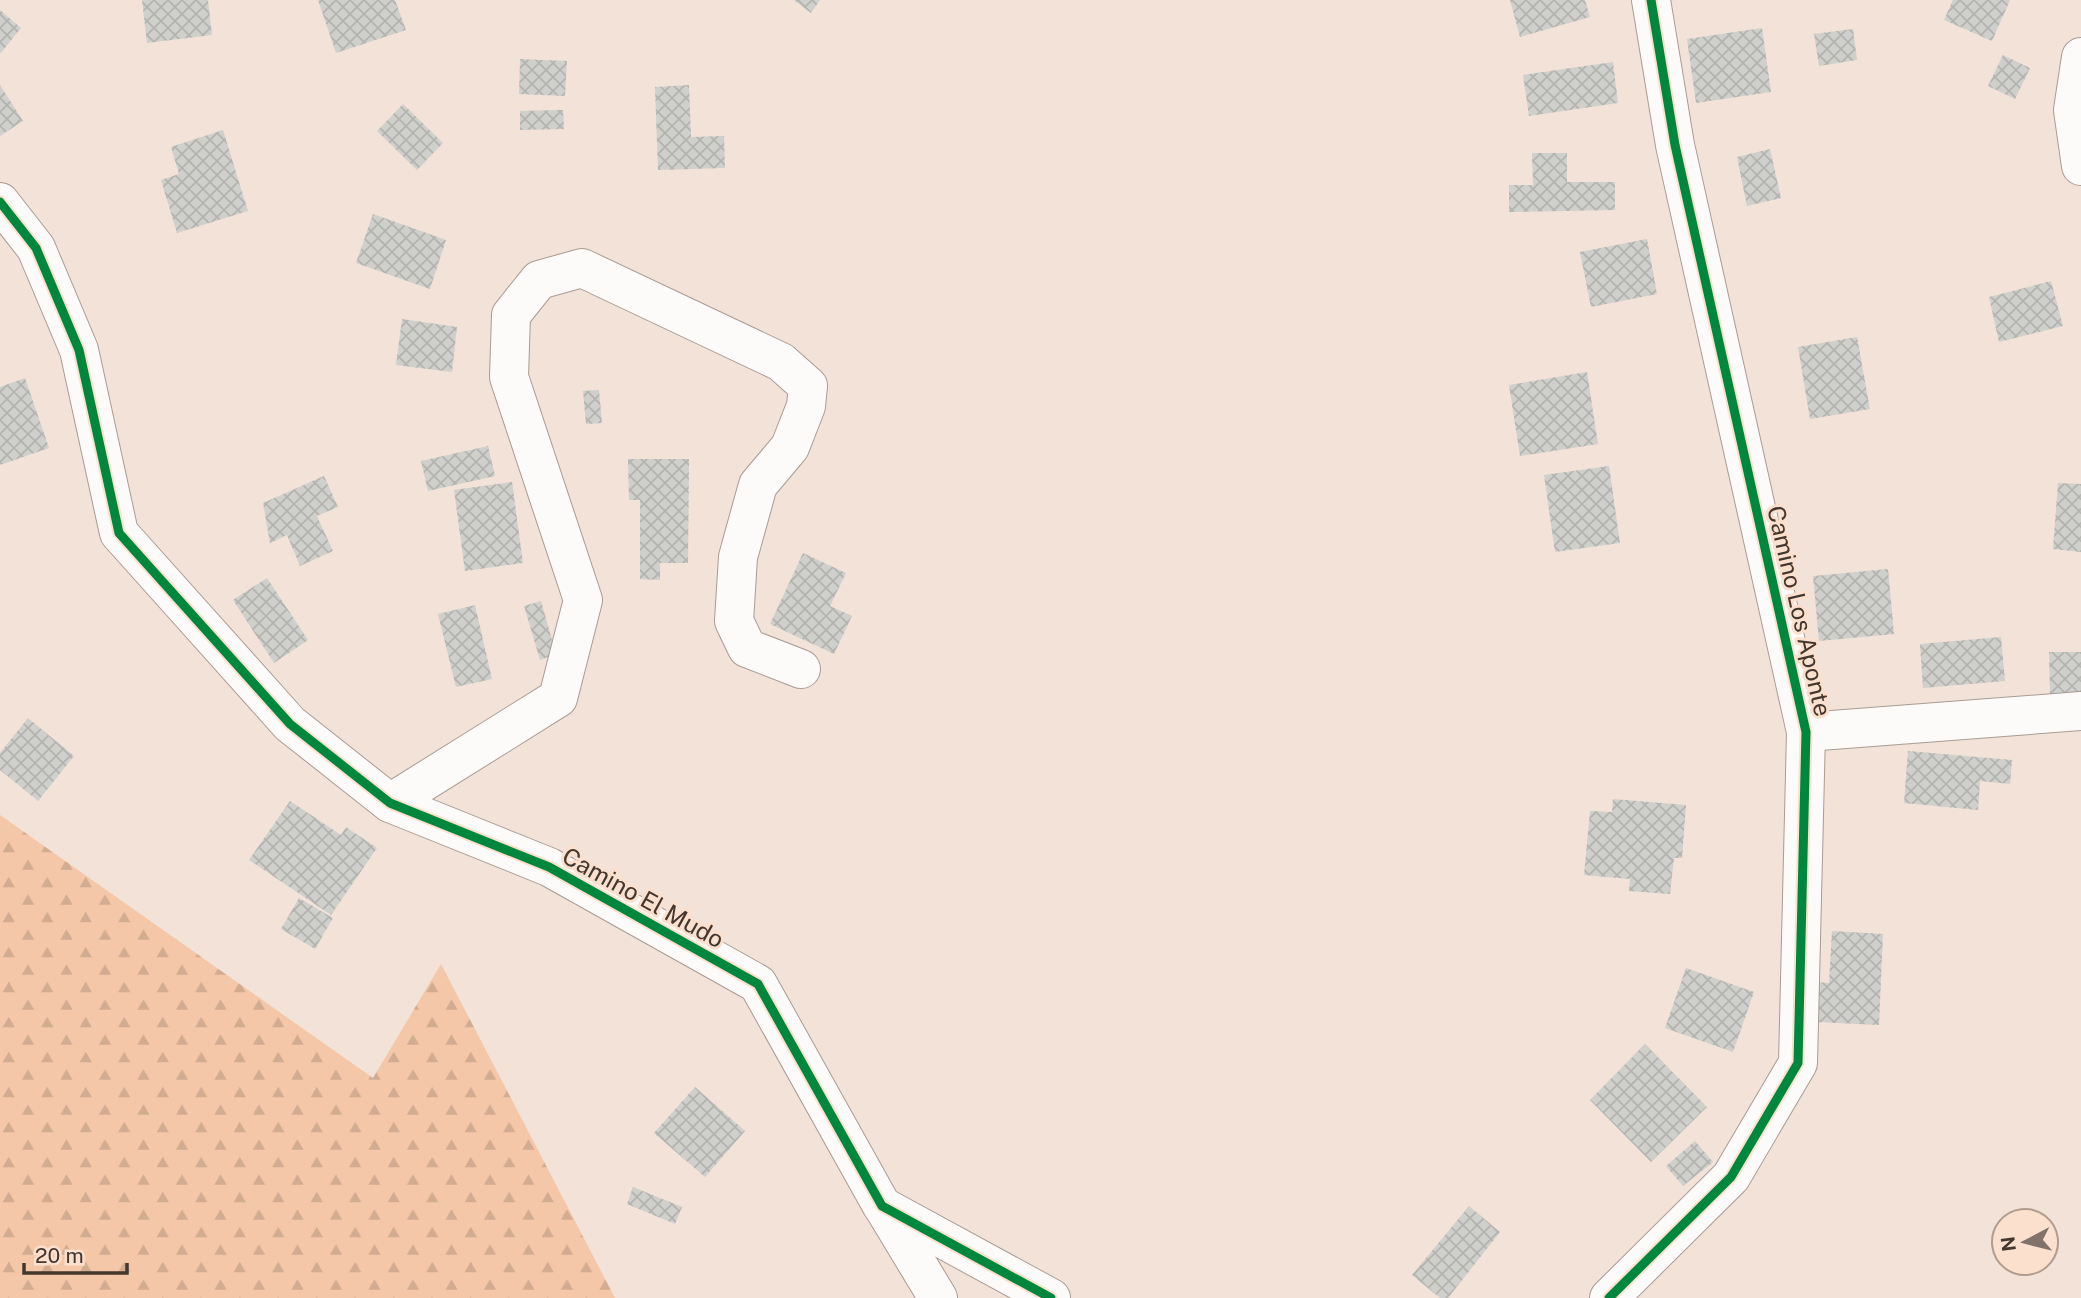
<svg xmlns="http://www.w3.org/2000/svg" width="2081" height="1298" viewBox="0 0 2081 1298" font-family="'Public Sans',sans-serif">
<defs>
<pattern id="forest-firs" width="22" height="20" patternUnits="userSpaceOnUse" patternTransform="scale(1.75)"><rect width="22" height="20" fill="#f4c7a8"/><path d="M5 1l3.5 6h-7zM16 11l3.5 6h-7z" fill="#d2ac91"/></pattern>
<pattern id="building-cross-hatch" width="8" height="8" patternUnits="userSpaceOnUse" patternTransform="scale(1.75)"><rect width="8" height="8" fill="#cfd0cc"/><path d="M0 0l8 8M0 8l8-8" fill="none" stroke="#b3b3b0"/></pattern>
</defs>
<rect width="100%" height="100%" fill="#f2e2d8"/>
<polygon fill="url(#forest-firs)" points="0,815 373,1078 441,964 615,1298 0,1298"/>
<g fill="url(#building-cross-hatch)">
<polygon points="142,0 208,0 212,35 147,43"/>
<polygon points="318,0 395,0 406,30 336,53"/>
<polygon points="794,0 820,0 811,13"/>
<polygon points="1510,0 1585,0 1590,17 1520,37"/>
<polygon points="1953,0 2010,0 1992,41 1944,20"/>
<polygon points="0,10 21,28 0,54"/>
<polygon points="1762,28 1771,92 1696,103 1687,39"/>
<polygon points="1853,29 1857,60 1819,66 1814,34"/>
<polygon points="2003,55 2030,68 2015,99 1988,86"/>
<polygon points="520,59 567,61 565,96 519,94"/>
<polygon points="1613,62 1618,103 1529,116 1523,75"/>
<polygon points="0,85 23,121 0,136"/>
<polygon points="689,85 691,137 724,136 725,168 658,170 655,87"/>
<polygon points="403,104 443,143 417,170 377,131"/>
<polygon points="563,110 564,129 520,130 520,111"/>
<polygon points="223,130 248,211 177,233 161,180 179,174 171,147"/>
<polygon points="1770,149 1781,198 1747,206 1737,157"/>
<polygon points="1532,153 1567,153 1567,182 1615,182 1615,210 1509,212 1509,185 1533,185"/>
<polygon points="373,214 446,240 430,289 356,263"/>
<polygon points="1647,239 1657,294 1591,307 1580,252"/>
<polygon points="2051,281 2063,326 1999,342 1989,297"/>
<polygon points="402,319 457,327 452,372 396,365"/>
<polygon points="1857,337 1870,409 1810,419 1798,347"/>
<polygon points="1587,372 1598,444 1520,456 1509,385"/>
<polygon points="25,378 49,448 0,465 0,387"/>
<polygon points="599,390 602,423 586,424 583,391"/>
<polygon points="488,446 495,476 428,491 421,461"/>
<polygon points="628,459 689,459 688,563 660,563 660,580 640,579 640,500 629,500"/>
<polygon points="1609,466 1620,543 1555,552 1544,475"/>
<polygon points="324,476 338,507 317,516 333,551 300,566 287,535 270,543 263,503"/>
<polygon points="512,482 523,563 465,571 454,490"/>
<polygon points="2058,483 2081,484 2081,552 2053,549"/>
<polygon points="803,553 846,573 830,606 852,616 834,654 770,624"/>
<polygon points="1888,569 1894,634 1819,641 1813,576"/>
<polygon points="267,578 308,640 274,663 233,600"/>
<polygon points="541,601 556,654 540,660 524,606"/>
<polygon points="475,605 492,679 456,687 438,614"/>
<polygon points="2001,637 2005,681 1923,688 1920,644"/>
<polygon points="2049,652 2081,652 2081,693 2050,694"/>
<polygon points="28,718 74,756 38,801 0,770 0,753"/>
<polygon points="1908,751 2012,760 2010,784 1980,781 1978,810 1904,803"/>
<polygon points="1613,799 1686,805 1682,858 1674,858 1670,894 1629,891 1630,879 1584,875 1590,811 1612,812"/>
<polygon points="290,801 341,835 346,827 377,848 331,915 249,860"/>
<polygon points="299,898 333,918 315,949 281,929"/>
<polygon points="1832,931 1883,934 1879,1025 1816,1022 1818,982 1829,983"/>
<polygon points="1686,968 1754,992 1733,1052 1665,1028"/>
<polygon points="1645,1044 1707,1107 1651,1162 1590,1100"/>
<polygon points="695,1087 745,1131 705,1177 654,1133"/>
<polygon points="1695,1141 1713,1162 1683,1186 1666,1166"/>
<polygon points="633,1187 682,1207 675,1224 627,1204"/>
<polygon points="1469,1206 1500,1232 1448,1298 1440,1298 1412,1275"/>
</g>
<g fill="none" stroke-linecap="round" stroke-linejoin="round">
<g stroke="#a99c93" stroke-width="40">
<g id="minor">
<polyline points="2081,57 2073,110 2081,166"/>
<polyline points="0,202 36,248 79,350 119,533 290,724 390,803 549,867 758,984 882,1206 1051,1298"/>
<polyline points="1806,732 2081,711"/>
<polyline points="390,803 558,698 583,600 509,377 511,315 539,280 582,268 781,362 808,386 806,406 790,447 758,485 738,557 734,621 747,648 801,669"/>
<polyline points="883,1207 938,1298"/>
<polyline points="1609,1298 1731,1177 1798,1063 1806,732 1675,145 1651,0"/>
</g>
</g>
<use href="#minor" stroke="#fdfbf9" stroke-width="38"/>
<g stroke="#fce0ce" stroke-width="13">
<g id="cycleway">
<polyline points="0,202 36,248 79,350 119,533 290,724 390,803 549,867 758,984 882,1206 1051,1298"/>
<polyline points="1609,1298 1731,1177 1798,1063 1806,732 1675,145 1651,0"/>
</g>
</g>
<use href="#cycleway" stroke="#00873e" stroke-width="9"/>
</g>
<g text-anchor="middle" stroke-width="6" stroke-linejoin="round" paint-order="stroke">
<g font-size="24" fill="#44372e" stroke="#fce0ce">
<text transform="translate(1799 611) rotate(77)" y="8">Camino Los Aponte</text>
<text transform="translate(643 898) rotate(29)" y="8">Camino El Mudo</text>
</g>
</g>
<g transform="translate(2025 1242) rotate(263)"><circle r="33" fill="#fce0ce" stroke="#b29c8e" stroke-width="2"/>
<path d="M0-5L12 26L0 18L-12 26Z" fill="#81736a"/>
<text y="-10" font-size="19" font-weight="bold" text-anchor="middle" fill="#44372e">N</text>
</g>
<path d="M24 1263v10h103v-10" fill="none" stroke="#44372e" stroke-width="3.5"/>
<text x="35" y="1263" font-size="21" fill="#44372e" stroke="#fce0ce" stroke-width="5" paint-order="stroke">20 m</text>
</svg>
